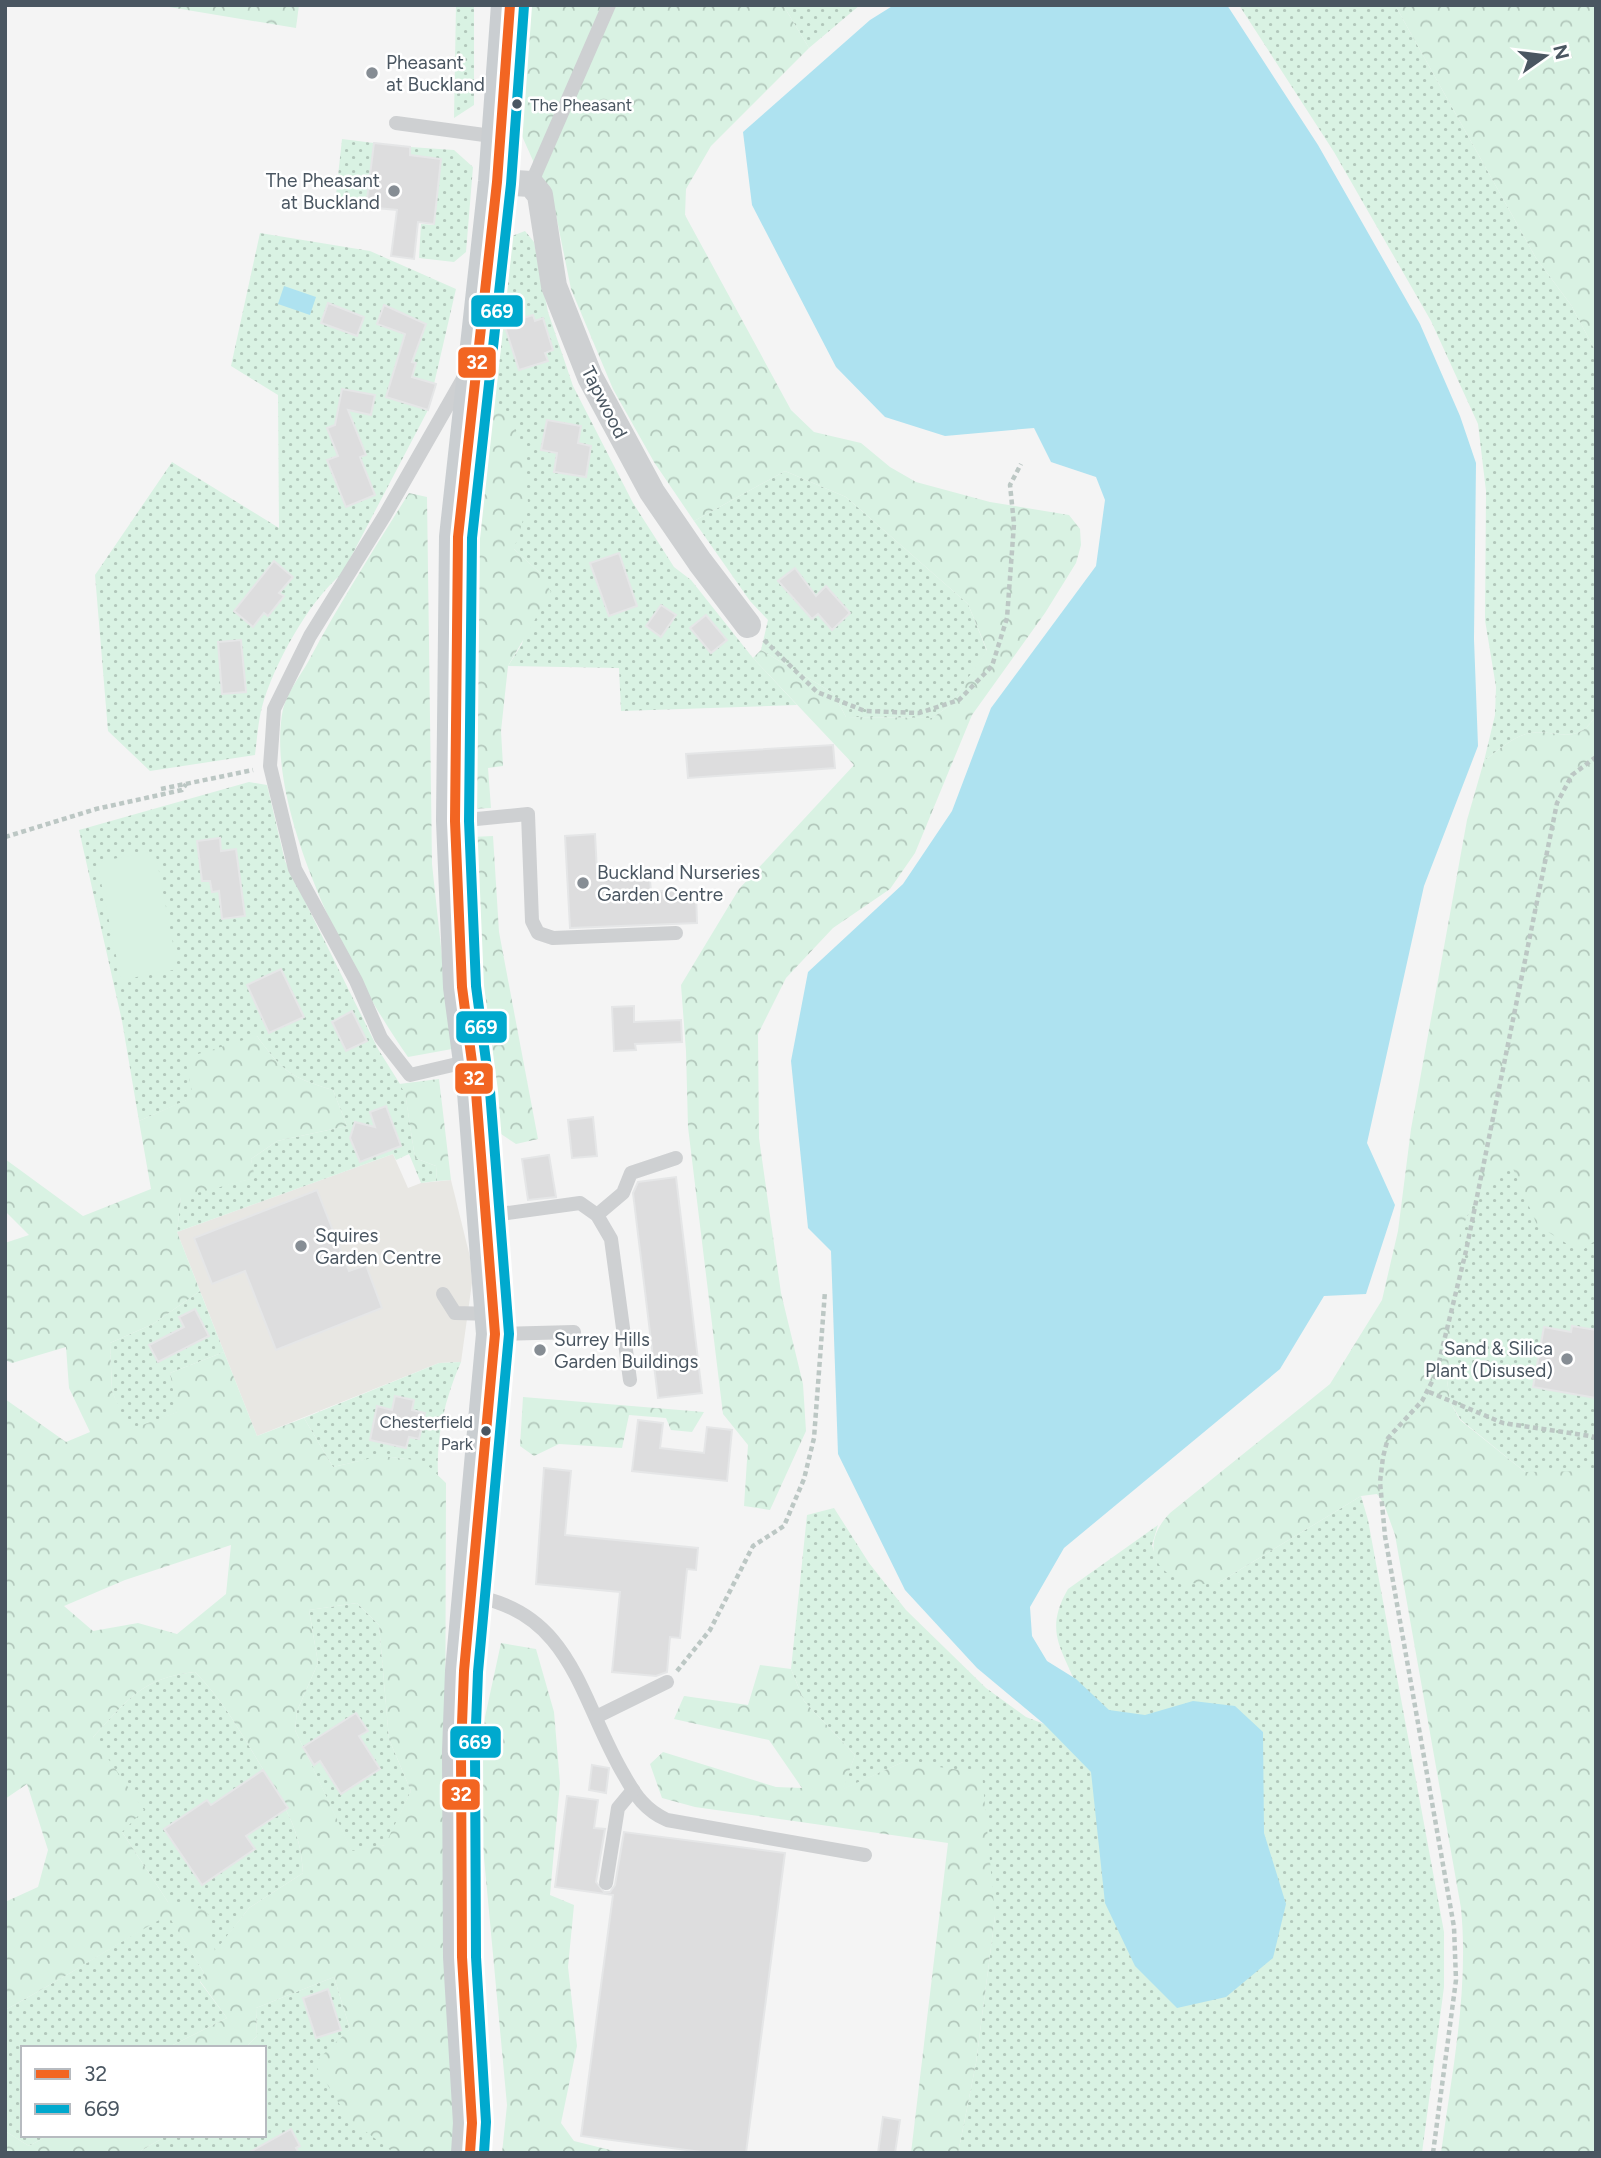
<svg xmlns="http://www.w3.org/2000/svg" width="1601" height="2158" viewBox="0 0 1601 2158" font-family="Figtree,sans-serif">
<defs>
<pattern id="green-dots" width="8" height="8" patternUnits="userSpaceOnUse" patternTransform="scale(1.75)"><rect width="8" height="8" fill="#d9f2e3"/><path d="M2 2h.1M6 6h.1" fill="none" stroke="#b2c7bb" stroke-width="1.8" stroke-linecap="round"/></pattern>
<pattern id="forest-crowns" width="20" height="18" patternUnits="userSpaceOnUse" patternTransform="scale(1.75)"><rect width="20" height="18" fill="#d9f2e3"/><path d="M2 6a3 3 0 1 1 6 0M12 15a3 3 0 1 1 6 0" fill="none" stroke="#b2c7bb"/></pattern>
</defs>
<rect width="100%" height="100%" fill="#f4f4f4"/>
<polygon fill="#e8e7e3" points="393,1154 408,1188 421,1183 451,1180 470,1257 472,1283 461,1362 439,1363 257,1436 177,1232"/>
<g fill="url(#green-dots)">
<polygon points="456,5 474,5 474,105 454,118"/>
<polygon points="783,5 860,5 809,48"/>
<path d="M1239,5H1395L1536,258L1571,305L1596,352V715C1576,749 1556,727 1526,734C1511,738 1496,752 1484,761L1495,715L1496,687L1485,620L1486,491L1478,424L1431,321L1334,152Z"/>
<polygon points="342,139 374,143 366,207 335,204"/>
<polygon points="410,147 454,150 473,167 466,252 454,262 419,258 421,224 434,225 441,159 410,155"/>
<polygon points="525,231 534,242 548,312 573,386 633,503 674,567 691,580 753,658 797,705 621,711 619,668 508,666 522,644 540,573 514,549 485,408 512,236"/>
<path d="M260,233L370,251L456,289L428,410L342,574C309,600 273,666 262,707C258,722 257,740 255,755L150,771L108,731L95,575L172,462L279,528L278,395L231,366Z"/>
<polygon points="785,471 846,497 968,604 987,651 949,706 932,718 846,717 833,693 761,650 768,620 750,601 694,521"/>
<path d="M249,782L267,785L285,861L378,1049L405,1092L415,1158L436,1166L437,1181L421,1183L409,1154L396,1160L393,1154L177,1232L181,1196L254,1178L251,1159L277,1141L347,1126L333,1090C290,1077 283,1072 257,1036L194,1097L139,1121L122,1021L79,830Z"/>
<polygon points="1596,946 1596,2153 1525,1472 1461,1420 1450,1402 1447,1380 1459,1233 1471,1207 1505,1169 1544,1133"/>
<polygon points="200,1291 224,1352 170,1373 178,1412 128,1431 112,1391 110,1343 153,1324"/>
<path d="M461,1362C445,1398 436,1436 438,1476C407,1447 371,1459 333,1467L304,1418L439,1363Z"/>
<path d="M1361,1496L1368,1520L1444,1932V1987L1422,2153H958L976,2063L995,1916L903,1762L842,1790L855,1755L804,1701L791,1669L807,1515L834,1508L869,1563L906,1610L986,1688L1026,1717L1044,1724L1080,1698C1069,1654 1040,1637 1068,1589L1158,1525L1152,1545L1157,1561L1218,1583Z"/>
<polygon points="357,1603 379,1625 389,1739 411,1791 386,1845 352,1852 295,1730 297,1711 318,1663 309,1610"/>
<path d="M195,1672C224,1701 242,1735 263,1769C284,1806 301,1829 303,1873L249,1908L215,1952L168,1902L122,1832L93,1737C128,1700 141,1678 195,1672Z"/>
<path d="M168,1914L204,1973L200,1982L227,2018L167,2048H23V2135H49L29,2146L5,2131V2010C61,1980 113,1946 168,1914Z"/>
<polygon points="334,1977 350,2029 339,2042 394,2153 137,2153 168,2135 264,2135 264,2048 245,2048 257,2036 256,2008"/>
</g>
<g fill="url(#forest-crowns)" fill-rule="evenodd">
<polygon points="157,5 299,5 296,28"/>
<polygon points="527,5 783,5 809,48 711,146 686,189 685,215 791,410 814,432 861,443 890,467 916,482 990,502 1069,515 1080,529 1081,545 1076,563 1045,613 972,715 915,853 890,889 833,928 786,978 758,1034 759,1138 781,1293 803,1384 806,1431 770,1510 744,1506 748,1445 723,1414 688,1127 686,1051 681,985 739,889 854,765 753,658 761,650 833,693 846,717 932,718 949,706 987,650 968,604 846,497 785,471 694,521 654,462 613,389 571,289 555,210 522,136"/>
<polygon points="1395,5 1596,5 1596,352 1571,305 1536,258"/>
<polygon points="485,408 502,408 525,447 528,504 514,549 540,573 551,592 508,666 501,731 503,766 488,768 491,808 469,809 467,701"/>
<path d="M409,493L427,497L432,864L452,1049L408,1057C352,978 263,807 283,709C287,693 300,676 308,662C339,604 374,549 409,493Z"/>
<path d="M1596,715V1240L1580,1252L1537,1225L1511,1164L1471,1207L1460,1233L1447,1380L1450,1402L1460,1420L1525,1472L1596,1471V2153H1441C1452,2071 1469,1991 1461,1908L1395,1535L1384,1504L1377,1494L1361,1496L1218,1583C1169,1591 1130,1555 1170,1513L1330,1384L1382,1300L1398,1231L1411,1129L1467,820L1484,761C1496,752 1511,738 1526,734C1556,727 1576,749 1596,715Z"/>
<polygon points="493,836 499,932 538,1139 516,1144 501,1134 475,935 471,837"/>
<path d="M257,1036C283,1072 290,1077 333,1090L347,1126L277,1141L251,1159L255,1178L181,1197L177,1232L200,1291L153,1324L110,1343L112,1391L129,1430L177,1412L170,1373L224,1352L257,1436L304,1418L333,1467L381,1456L423,1461L446,1483L445,1821L457,2153H394L348,2118L314,2063L350,2029L334,1977L256,2008L257,2036L245,2048H167L227,2018L200,1981L204,1973L168,1915C113,1946 61,1980 5,2010V1902L38,1887L48,1850L27,1784L5,1799V1399L66,1442L90,1432L69,1388L66,1347L12,1363L5,1360V1243L29,1235L5,1211V1159L83,1216L151,1189L139,1121L193,1097L185,1058ZM231,1545L226,1594L177,1634L138,1623L93,1631L64,1606L125,1580ZM357,1603L379,1625L389,1739L411,1791L385,1845L352,1851L295,1730L297,1711L318,1663L309,1610ZM195,1672C224,1701 242,1735 263,1769C284,1806 301,1829 303,1873L249,1908L215,1951L207,1910L168,1902L122,1832L144,1810L93,1737C128,1700 141,1678 195,1672Z"/>
<polygon points="439,1079 451,1180 437,1181 436,1166 415,1158 405,1093 399,1084"/>
<polygon points="523,1397 704,1412 692,1432 671,1430 666,1418 629,1415 622,1448 559,1444 534,1456 520,1446"/>
<polygon points="501,1643 536,1649 554,1712 560,1783 550,1895 574,1905 568,1967 577,2046 561,2123 574,2141 622,2153 502,2153 507,2105 478,1793 485,1717"/>
<polygon points="760,1665 791,1669 804,1701 855,1755 843,1789 903,1762 982,1773 995,1916 976,2063 958,2153 911,2153 948,1843 695,1807 662,1798 650,1764 663,1752 776,1787 802,1788 769,1740 674,1719 684,1696 748,1705"/>
<polygon points="5,2131 29,2146 49,2135 168,2135 137,2153 5,2153"/>
</g>
<polygon fill="#d9f2e3" points="155,851 178,969 121,980 97,862"/>
<g fill="#aee2f0">
<polygon points="894,5 1227,5 1318,145 1420,324 1460,416 1476,463 1474,639 1478,746 1424,886 1367,1143 1395,1205 1366,1294 1324,1296 1280,1369 1064,1548 1030,1607 1032,1636 1047,1661 1076,1679 1109,1710 1145,1715 1193,1701 1235,1706 1263,1732 1264,1833 1286,1904 1273,1958 1226,1997 1177,2008 1135,1966 1105,1903 1091,1772 1044,1724 977,1668 905,1590 838,1454 831,1251 808,1228 791,1061 808,972 903,884 952,811 991,708 1096,566 1105,500 1096,477 1051,462 1034,428 945,436 885,417 836,367 752,205 743,132 870,20"/>
<polygon points="284,286 316,297 310,315 278,304"/>
</g>
<g fill="#ddddde" stroke="#e5e6e7" stroke-width="2">
<polygon points="374,143 410,147 410,155 441,159 434,224 418,222 414,259 391,256 397,210 366,207"/>
<polygon points="328,303 364,317 357,336 321,323"/>
<polygon points="384,305 426,324 412,362 416,363 412,377 436,384 428,410 386,397 405,334 377,324"/>
<polygon points="533,315 535,321 543,318 553,350 545,353 548,361 519,370 504,324"/>
<polygon points="342,389 375,395 371,415 348,410 366,455 360,457 375,495 346,507 327,460 338,456 327,428 335,425"/>
<polygon points="547,420 581,426 578,443 591,446 586,477 554,472 557,453 541,450"/>
<polygon points="619,553 637,606 609,616 590,563"/>
<polygon points="274,561 293,577 279,593 284,596 268,616 264,613 253,627 234,611"/>
<polygon points="795,568 816,596 826,586 850,613 832,630 818,614 812,619 778,581"/>
<polygon points="661,605 676,615 661,637 646,626"/>
<polygon points="706,615 727,640 711,653 690,628"/>
<polygon points="241,640 246,692 222,694 218,642"/>
<polygon points="833,745 835,768 688,778 686,754"/>
<polygon points="595,834 597,872 649,868 651,891 696,891 697,923 570,928 565,836"/>
<polygon points="220,838 221,851 236,849 245,916 222,919 219,891 212,892 210,881 202,881 197,841"/>
<polygon points="281,969 304,1017 269,1033 247,985"/>
<polygon points="634,1006 634,1022 681,1020 682,1042 635,1044 636,1050 614,1051 612,1007"/>
<polygon points="352,1011 367,1041 346,1051 332,1022"/>
<polygon points="386,1106 401,1146 360,1162 350,1138 355,1122 375,1127 370,1112"/>
<polygon points="593,1117 597,1156 572,1158 568,1120"/>
<polygon points="549,1155 556,1197 528,1200 522,1159"/>
<polygon points="676,1177 702,1393 658,1398 633,1193 638,1182"/>
<polygon points="317,1190 349,1271 366,1265 382,1308 276,1350 245,1271 212,1284 194,1238"/>
<polygon points="195,1309 209,1336 158,1362 149,1345 184,1327 179,1317"/>
<polygon points="1572,1326 1596,1330 1596,1398 1533,1387 1544,1327 1571,1332"/>
<polygon points="395,1396 414,1400 412,1410 425,1413 419,1439 409,1437 406,1448 370,1440 377,1406 392,1410"/>
<polygon points="638,1420 663,1423 660,1448 704,1453 707,1427 732,1430 727,1481 632,1471"/>
<polygon points="544,1468 571,1471 565,1535 698,1548 696,1570 687,1569 680,1638 670,1637 667,1672 656,1676 612,1672 620,1592 536,1584"/>
<polygon points="356,1713 368,1731 359,1736 380,1769 341,1794 320,1761 314,1765 303,1747"/>
<polygon points="592,1765 609,1768 606,1793 589,1790"/>
<polygon points="263,1770 288,1808 246,1836 255,1849 202,1885 164,1829 207,1800 211,1805"/>
<polygon points="567,1796 598,1800 594,1828 605,1829 596,1882 604,1892 610,1892 615,1885 624,1832 785,1853 746,2153 709,2153 581,2136 613,1895 555,1887"/>
<polygon points="328,1989 341,2030 316,2038 303,1998"/>
<polygon points="883,2117 900,2120 895,2153 878,2153"/>
<polygon points="291,2129 300,2146 296,2148 299,2153 248,2153"/>
</g>
<g fill="none" stroke-linecap="round" stroke-linejoin="round">
<g stroke="#bcc7c4" stroke-width="4.5" stroke-dasharray="5 3.5" stroke-linecap="butt">
<polyline points="764,640 817,692 865,711 919,713 959,700 992,666 1007,618 1014,524 1010,485 1021,464"/>
<polyline points="161,789 253,770"/>
<polyline points="5,837 96,809 182,790 186,784"/>
<polyline points="1429,1392 1503,1423 1596,1437"/>
<polyline points="677,1671 710,1630 753,1546 784,1526 804,1479 814,1438 825,1291"/>
<polyline points="1433,2153 1456,1980 1454,1927 1385,1536 1380,1482 1383,1457 1388,1438 1422,1401 1436,1374 1466,1251 1557,803 1572,775 1596,757"/>
</g>
<g stroke="#ced0d2" stroke-width="14">
<polyline points="396,123 499,137"/>
<polyline points="531,184 609,5"/>
<polyline points="464,377 385,515 310,636 274,709 272,739 270,766 295,869 356,981 381,1038 410,1075 470,1061"/>
<polyline points="456,821 528,814 532,921 538,933 553,938 676,933"/>
<polyline points="597,1215 623,1193 631,1173 676,1158"/>
<polyline points="486,1216 580,1203 597,1215 611,1239 630,1380"/>
<polyline points="443,1294 455,1313 493,1314"/>
<polyline points="495,1334 574,1332"/>
<path d="M473,1596C573,1613 580,1701 624,1775C635,1795 645,1810 667,1820L865,1855"/>
<polyline points="596,1717 667,1682"/>
<polyline points="606,1883 618,1808 633,1790"/>
</g>
<polyline stroke="#ced0d2" stroke-width="26" points="497,182 531,184 540,195 554,286 590,377 652,492 700,562 748,625"/>
<polyline stroke="#caced1" stroke-width="38" points="470,2153 472,2123 462,1957 461,1751 464,1671 495,1334 476,1092 462,987 455,821 458,537 497,182 510,5"/>
<g stroke="#fff" stroke-width="16">
<polyline id="bus-1" points="470,2153 472,2123 462,1957 461,1751 464,1671 495,1334 476,1092 462,987 455,821 458,537 497,182 510,5"/>
</g>
<g stroke="#fff" stroke-width="16">
<polyline id="bus-2" points="484,2153 486,2122 476,1957 475,1751 478,1672 509,1334 490,1091 476,986 469,821 472,538 511,184 524,6"/>
</g>
<use href="#bus-1" stroke="#f26522" stroke-width="10"/>
<use href="#bus-2" stroke="#00a9ce" stroke-width="10"/>
</g>
<g fill="#868d94" stroke="#fff" stroke-width="2.5">
<circle cx="372" cy="73" r="7"/>
<circle cx="394" cy="191" r="7"/>
<circle cx="583" cy="883" r="7"/>
<circle cx="301" cy="1246" r="7"/>
<circle cx="540" cy="1350" r="7"/>
<circle cx="1567" cy="1359" r="7"/>
</g>
<g fill="#4a5661" stroke="#fff" stroke-width="2.5">
<circle cx="517" cy="104" r="6"/>
<circle cx="486" cy="1431" r="6"/>
</g>
<g text-anchor="middle" stroke-width="5" stroke-linejoin="round" paint-order="stroke">
<g font-size="17" fill="#4a5661" stroke="#fff" text-anchor="start">
<text x="530" y="111">The Pheasant</text>
<text x="473" y="1428" text-anchor="end">Chesterfield<tspan x="473" dy="22">Park</tspan></text>
</g>
<g font-size="19" fill="#4a5661" stroke="#fff" text-anchor="start">
<text x="386" y="69">Pheasant<tspan x="386" dy="22">at Buckland</tspan></text>
<text x="380" y="187" text-anchor="end">The Pheasant<tspan x="380" dy="22">at Buckland</tspan></text>
<text x="597" y="879">Buckland Nurseries<tspan x="597" dy="22">Garden Centre</tspan></text>
<text x="315" y="1242">Squires<tspan x="315" dy="22">Garden Centre</tspan></text>
<text x="554" y="1346">Surrey Hills<tspan x="554" dy="22">Garden Buildings</tspan></text>
<text x="1553" y="1355" text-anchor="end">Sand &amp; Silica<tspan x="1553" dy="22">Plant (Disused)</tspan></text>
</g>
<g font-size="19" fill="#4a5661" stroke="#fff">
<text transform="translate(605 402) rotate(63)" y="7">Tapwood</text>
</g>
</g>
<g stroke="#fff" stroke-width="2.5">
<rect x="470" y="294" width="54" height="34" rx="7" fill="#00a9ce"/>
<rect x="457" y="346" width="40" height="33" rx="7" fill="#f26522"/>
<rect x="455" y="1010" width="53" height="34" rx="7" fill="#00a9ce"/>
<rect x="454" y="1062" width="40" height="33" rx="7" fill="#f26522"/>
<rect x="449" y="1725" width="53" height="34" rx="7" fill="#00a9ce"/>
<rect x="441" y="1778" width="40" height="33" rx="7" fill="#f26522"/>
</g>
<g font-size="19" text-anchor="middle" font-weight="bold" fill="#fff">
<text x="497" y="318">669</text>
<text x="477" y="369">32</text>
<text x="481" y="1034">669</text>
<text x="474" y="1085">32</text>
<text x="475" y="1749">669</text>
<text x="461" y="1801">32</text>
</g>
<rect width="1601" height="2158" fill="none" stroke="#4a5661" stroke-width="14"/>
<rect x="21" y="2046" width="245" height="91" fill="#ffffff" stroke="#b7bbc0" stroke-width="2"/>
<rect x="35" y="2069" width="35" height="10" fill="#f26522" stroke="#b7bbc0" stroke-width="2"/>
<text x="84" y="2081" font-size="21" fill="#4a5661">32</text>
<rect x="35" y="2104" width="35" height="10" fill="#00a9ce" stroke="#b7bbc0" stroke-width="2"/>
<text x="84" y="2116" font-size="21" fill="#4a5661">669</text>
<g transform="translate(1545 56) rotate(76)" stroke="#ffffff" stroke-width="5" paint-order="stroke">
<path d="M0-5L12 26L0 18L-12 26Z" fill="#4a5661"/>
<text y="-10" font-size="19" font-weight="bold" text-anchor="middle" fill="#4a5661">N</text>
</g>
</svg>
